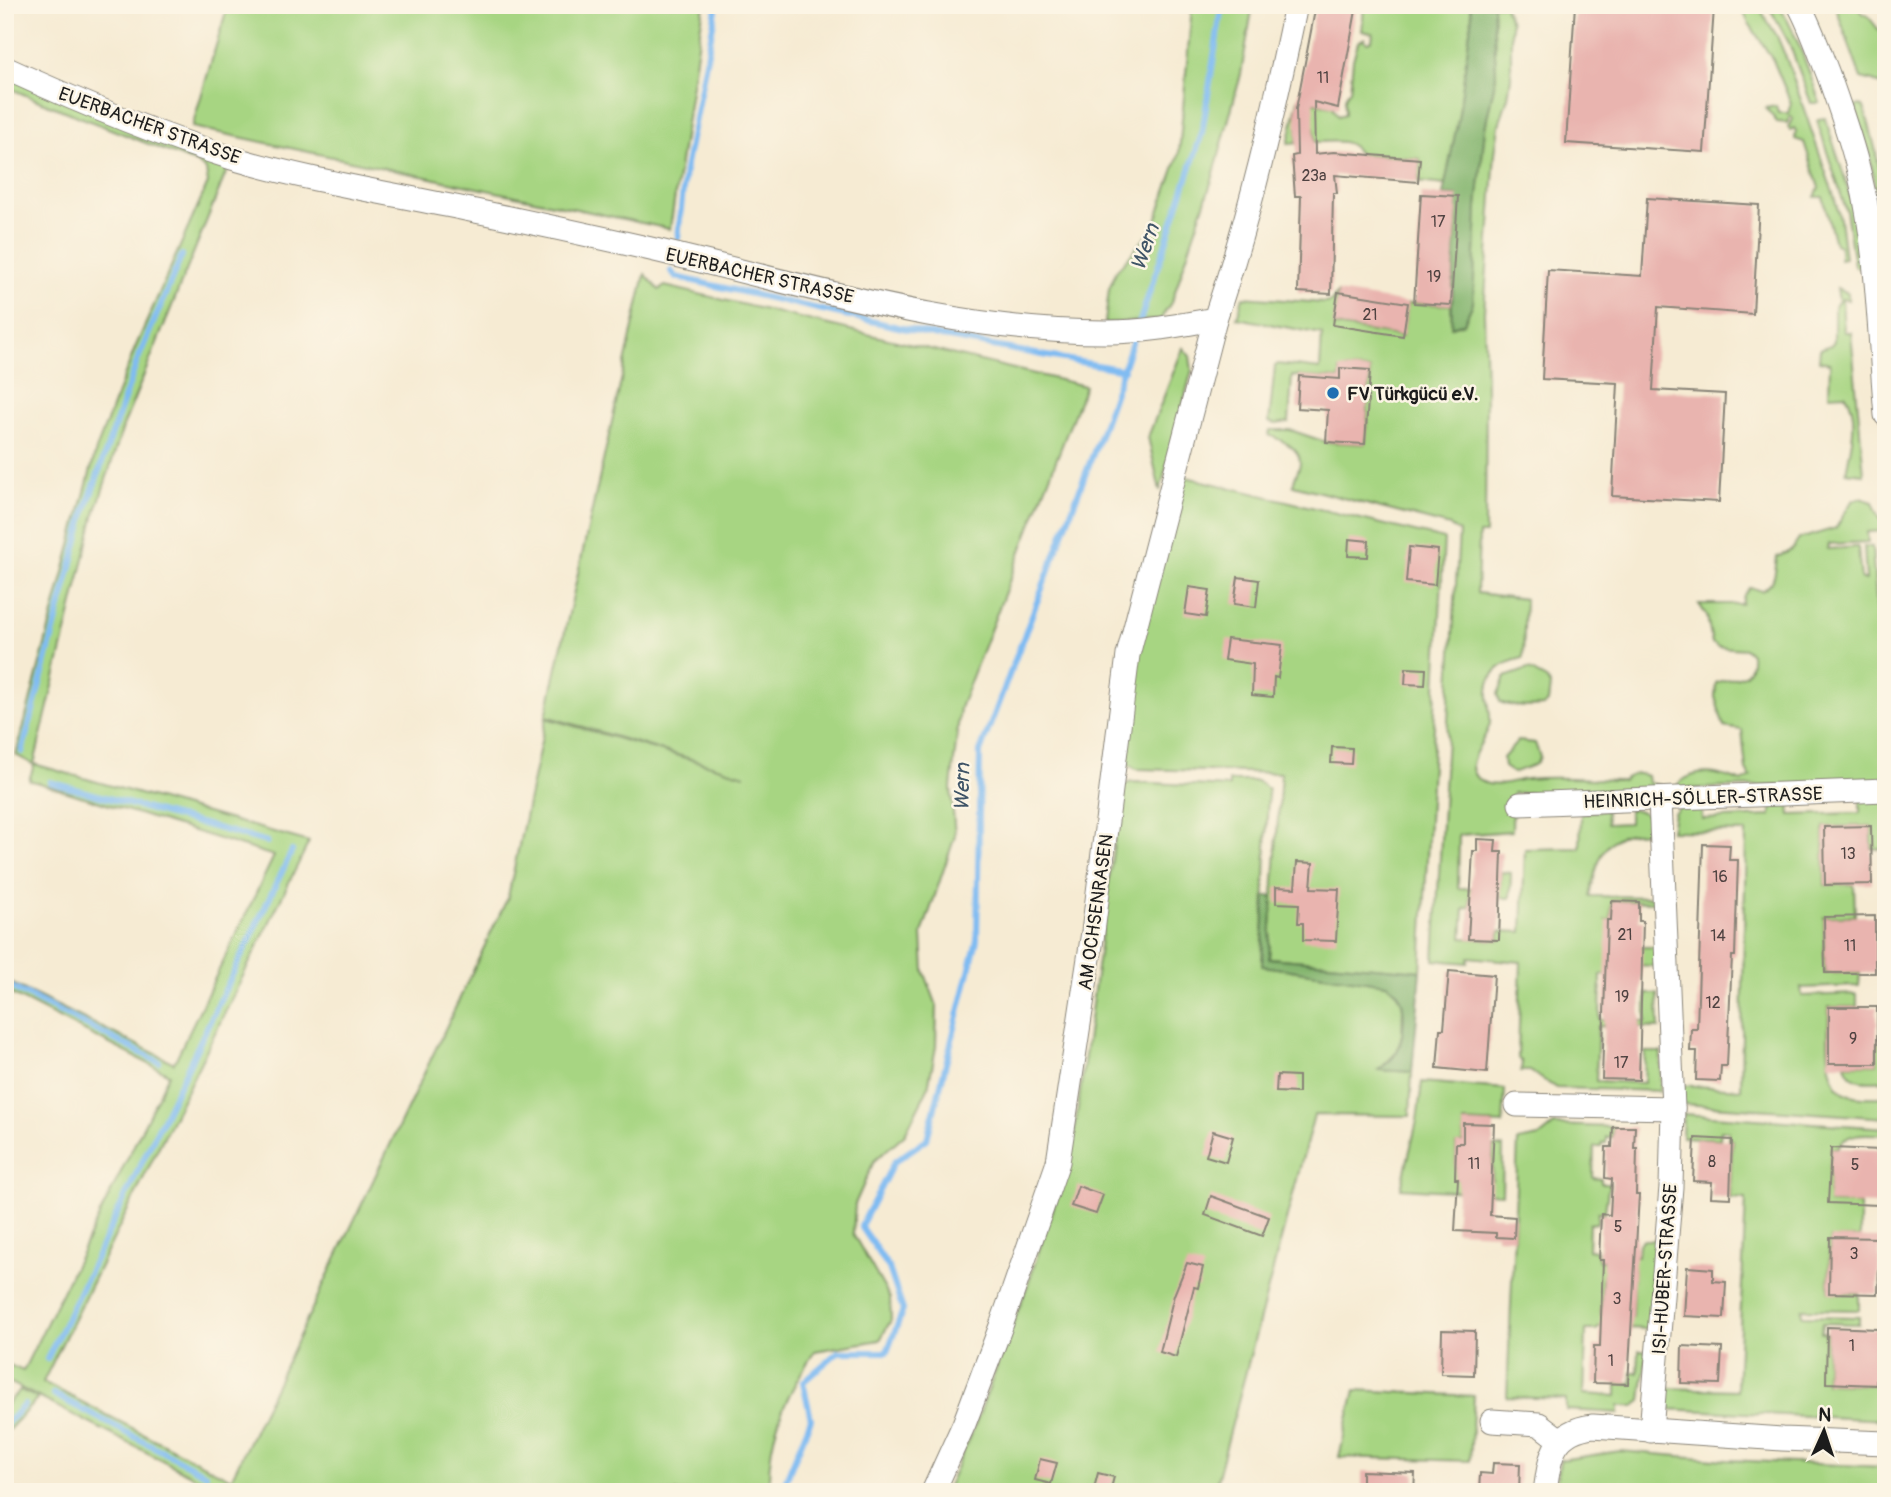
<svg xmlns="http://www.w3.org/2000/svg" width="1891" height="1497" viewBox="0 0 1891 1497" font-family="Pangolin,sans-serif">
<rect width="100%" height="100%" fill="#fcf5e5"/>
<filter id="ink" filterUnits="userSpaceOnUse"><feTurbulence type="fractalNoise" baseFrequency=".0143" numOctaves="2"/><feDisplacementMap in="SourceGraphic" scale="14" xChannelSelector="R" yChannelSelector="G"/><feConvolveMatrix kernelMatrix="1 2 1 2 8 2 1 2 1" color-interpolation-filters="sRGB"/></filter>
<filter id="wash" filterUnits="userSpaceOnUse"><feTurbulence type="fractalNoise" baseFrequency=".00686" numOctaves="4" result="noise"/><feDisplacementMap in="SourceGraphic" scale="28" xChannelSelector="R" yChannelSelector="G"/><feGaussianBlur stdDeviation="1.57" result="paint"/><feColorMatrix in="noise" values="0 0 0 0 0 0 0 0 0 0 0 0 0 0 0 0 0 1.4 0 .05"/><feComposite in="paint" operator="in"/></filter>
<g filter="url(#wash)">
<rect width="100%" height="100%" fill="#f6ebd3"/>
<g fill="#a7d582" stroke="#62784f" stroke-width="2">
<polygon points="228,5 704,5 670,229 192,127"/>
<polygon points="1192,5 1253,5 1241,74 1213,177 1172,301 1160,320 1105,323 1109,289 1116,271 1153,229 1179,154"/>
<path d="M1364,5H1470L1472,15L1459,114L1445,185L1418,182L1420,159L1359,154C1349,137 1333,142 1315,142L1314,127L1297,128V143L1288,144L1298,100L1332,106L1338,116L1345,114C1345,106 1343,95 1350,90L1353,60L1358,42L1365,38V41L1368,42L1372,40L1373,33L1362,31Z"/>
<path d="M1493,5H1504L1511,22V77L1508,97L1499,125L1495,153L1484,312L1486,389L1485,534H1479L1477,593L1525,599L1523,658C1505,662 1489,670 1488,691C1487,702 1491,713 1490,723C1488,740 1454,769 1485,783C1497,788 1514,780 1527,779C1561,775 1590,780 1623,780C1628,775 1639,772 1647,776L1648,782L1659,785V790L1513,793L1512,831L1459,835L1458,888L1500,889L1501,872L1511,873L1510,898L1470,897V907L1464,908L1462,938L1499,940L1500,931L1522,932L1525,849L1580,848L1581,813L1606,810L1607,824L1629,823V809C1644,809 1650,817 1652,832C1643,833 1633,832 1624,835C1600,842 1594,875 1590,896L1656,897V902L1612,901L1611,920H1607L1642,947H1658V966L1614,965V976L1601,975L1600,1020L1646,1022V994H1658L1659,1028L1598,1026L1596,1081L1644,1083L1645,1052H1661L1660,1091L1556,1088L1530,1071H1521L1522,1062L1518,1058L1521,962L1469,957L1468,963L1434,960L1459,532L1450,526L1293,485C1294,477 1300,469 1300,462C1300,447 1280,440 1269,435L1270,430H1290L1326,442L1365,444L1370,370L1340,369V379L1292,376L1289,422L1276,424L1269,422L1275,366L1278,364L1320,369L1322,334L1237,318L1243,297L1324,303L1331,302L1338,292L1334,326L1402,336L1408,303L1451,305L1452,327L1464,323L1473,303L1477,207L1485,128L1496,76Z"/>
<polygon points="1742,5 1758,6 1777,36 1787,60 1834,196 1840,219 1845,258 1840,259 1840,246 1835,244 1823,197 1815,197 1819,188 1804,142 1795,139 1796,131 1794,128 1790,130 1788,127 1793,119 1790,116 1787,123 1777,122 1766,108 1776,106 1778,113 1788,113 1791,103 1773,60 1747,20"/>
<path d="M1768,5H1778C1798,34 1808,70 1820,103H1811L1789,43Z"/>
<polygon points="1835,5 1859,5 1862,13 1867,15 1886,39 1886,88 1873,81 1861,78"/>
<path d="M5,68L232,158L124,424L94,517L34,764L309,842L43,1382L231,1479L508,897L546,718L745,775L546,716L645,274L659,290L665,286L1085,386L960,708L951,788L955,836L922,934L924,971L937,1006L936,1047L928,1088L905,1134L874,1161L855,1204L853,1234L890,1298L891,1320L880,1340L815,1351C785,1396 767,1436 769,1492H224L5,1380V1363L23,1371L169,1074L5,991V980L174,1063L274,856L29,780L34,765L16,755L96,450L135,348L208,183L206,170L197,163L39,101L5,86Z"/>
<path d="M1860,105L1864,107C1882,166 1886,204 1886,265L1870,154L1855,107Z"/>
<path d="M1825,118C1842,168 1858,215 1863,267L1857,268L1854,265L1846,210L1819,127L1818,119Z"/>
<path d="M1837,288L1848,293V300L1842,299L1844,332H1851L1864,474L1846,472C1850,450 1861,413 1845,394L1829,395L1830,363L1819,361L1820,349L1831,345L1834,341V307L1839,301Z"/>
<polygon points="1183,348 1190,356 1192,370 1160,491 1148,437"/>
<polygon points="1182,476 1444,539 1421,971 1269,958 1281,773 1136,769 1125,762 1135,665"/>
<path d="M1860,498L1873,502L1885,531L1867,532L1868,542L1829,544L1828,549L1858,547L1861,580H1866L1864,546L1872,547L1886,730V782L1678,789V784C1696,766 1721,774 1742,782L1751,777L1746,770L1742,730L1724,727L1715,697L1716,683C1735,674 1753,684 1751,654L1746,649L1719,647L1712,643L1707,616L1699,604H1742L1744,595L1750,587L1761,591C1776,584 1775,572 1777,557L1792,550L1799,539L1836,528L1852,501Z"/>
<path d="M1528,669L1546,679L1550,685L1548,703L1544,706C1531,707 1512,708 1500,702L1498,694L1505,677Z"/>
<polygon points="1518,741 1535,743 1540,757 1536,764 1513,773 1504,767 1503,758"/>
<polygon points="1229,781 1257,781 1268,789 1262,966 1386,984 1396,991 1403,1004 1402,1034 1397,1052 1379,1070 1412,1072 1410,1116 1314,1115 1214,1492 945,1492 974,1428 1028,1284 1072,1151 1122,785 1132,782 1229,787"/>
<path d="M1860,798H1886V849H1872L1871,826L1824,827L1825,885L1854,884L1855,916L1824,917L1825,973H1860L1859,986L1801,988L1802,996L1857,994V1007H1829C1829,1032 1822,1082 1847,1094C1859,1099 1874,1097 1886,1097V1118L1683,1104L1680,1085L1741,1089L1746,832L1671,831L1674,813L1680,807L1701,804L1702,819L1771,816V802L1789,801L1790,815L1860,813Z"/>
<path d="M1877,1042H1886V1080C1868,1081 1850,1085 1845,1064H1877Z"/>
<polygon points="1422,1082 1505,1089 1503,1124 1464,1122 1463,1143 1456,1144 1456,1179 1492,1180 1493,1147 1503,1147 1502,1194 1401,1188 1417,1121"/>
<path d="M1683,1114L1886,1128V1135C1868,1134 1848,1130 1837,1148H1831L1829,1203L1860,1204V1238H1830L1829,1292L1859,1294V1310L1802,1309V1316L1859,1317V1324L1822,1323L1821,1332L1827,1333L1826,1383L1876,1385L1877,1364H1886V1420L1665,1409L1664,1388L1737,1390L1746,1199L1730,1198L1732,1140H1728L1729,1131L1721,1130L1720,1139L1682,1137Z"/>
<polygon points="1554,1125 1613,1127 1612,1137 1606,1137 1606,1143 1602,1143 1601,1147 1594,1147 1593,1178 1601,1179 1601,1183 1609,1183 1605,1212 1598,1212 1597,1223 1589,1224 1588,1250 1596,1251 1599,1261 1607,1261 1602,1280 1601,1316 1632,1317 1634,1256 1638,1256 1639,1244 1642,1240 1657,1240 1650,1329 1600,1327 1596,1330 1586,1330 1584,1394 1617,1396 1617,1383 1632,1384 1632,1373 1638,1373 1639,1351 1647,1351 1641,1401 1634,1406 1619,1406 1619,1413 1566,1410 1566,1399 1507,1397 1518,1141 1539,1137"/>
<polygon points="20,1390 38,1398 5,1434 5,1406"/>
<polygon points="1355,1390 1474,1396 1470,1461 1339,1457"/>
<polygon points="1620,1451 1727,1460 1886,1467 1886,1492 1555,1492 1560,1460"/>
</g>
<g fill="#85b670" stroke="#506946" stroke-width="2">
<polygon points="1470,5 1493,5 1496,76 1485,128 1477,207 1473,303 1464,323 1451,327 1457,196 1443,195 1459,114 1472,15"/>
<path d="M1265,896H1273L1269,958L1421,971L1412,1072L1378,1070C1384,1066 1390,1062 1395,1055C1404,1041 1409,1003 1395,990C1393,988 1389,986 1386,984L1262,966Z"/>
</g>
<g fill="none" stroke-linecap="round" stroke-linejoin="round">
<g stroke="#7fbbf2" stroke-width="6">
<polyline points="678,238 685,170 717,5"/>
<polyline points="671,271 676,277 938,336 1124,370"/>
<polyline points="1139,324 1202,133 1222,5"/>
<polyline points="22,752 86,509 138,359 182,255"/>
<polyline points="50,782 267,842"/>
<polyline points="5,984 159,1062"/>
<polyline points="47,1359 292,851"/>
<polyline points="53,1394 206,1474"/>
<polyline points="5,1425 24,1405"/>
<polyline points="781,1492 811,1419 803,1382 838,1352 887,1352 903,1310 889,1268 861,1226 894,1162 927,1139 977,940 980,752 1098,441 1135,334"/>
</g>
</g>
<g id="blocks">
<g fill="#e9b4af">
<polygon points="1316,5 1357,5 1338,108 1314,102 1315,154 1334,152 1420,159 1418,182 1335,175 1337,193 1333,193 1331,294 1298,292 1301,196 1295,196 1292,156 1297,155 1296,109"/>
<polygon points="1575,5 1668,5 1714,8 1704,152 1566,143"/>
<polygon points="1421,194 1458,196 1451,305 1414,303"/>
<polygon points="1647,198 1759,205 1753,314 1658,307 1653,390 1725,394 1719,502 1612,496 1618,383 1542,379 1548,270 1642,276"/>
<polygon points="1338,292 1408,303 1403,336 1333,325"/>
<polygon points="1340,368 1370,370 1365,444 1326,442 1328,410 1297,408 1299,376 1340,379"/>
<polygon points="1349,539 1369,541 1368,557 1348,556"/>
<polygon points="1409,547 1438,550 1435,585 1406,582"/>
<polygon points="1238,577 1259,580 1256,607 1234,604"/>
<polygon points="1189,587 1210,590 1206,617 1185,614"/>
<polygon points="1227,639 1282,645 1278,678 1274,677 1273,697 1252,695 1253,664 1224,660"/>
<polygon points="1406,668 1426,669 1425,685 1405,684"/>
<polygon points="1332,747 1352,748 1351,764 1331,763"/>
<polygon points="1871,826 1872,884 1825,885 1824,827"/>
<polygon points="1477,839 1496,840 1495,852 1502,852 1499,940 1468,939 1473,851 1477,851"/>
<polygon points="1703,844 1730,845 1729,860 1738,860 1735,956 1732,956 1727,1066 1721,1066 1720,1081 1696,1080 1697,1051 1690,1051 1691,1029 1697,1029"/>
<polygon points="1297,862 1313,863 1311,888 1339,889 1336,941 1303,940 1303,923 1298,923 1299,904 1276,903 1276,887 1295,888"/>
<polygon points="1612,901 1639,902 1639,921 1643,921 1639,1080 1602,1079 1607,920 1611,920"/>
<polygon points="1875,916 1875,973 1825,973 1824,917"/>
<polygon points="1449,971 1494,975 1487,1073 1437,1068 1440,1029 1444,1029"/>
<rect x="1829" y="1007" width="48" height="57"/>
<polygon points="1277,1075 1298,1076 1298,1093 1276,1092"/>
<polygon points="1463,1123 1494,1124 1490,1215 1515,1217 1514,1238 1496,1237 1496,1233 1455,1231 1458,1179 1455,1179 1456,1143 1463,1143"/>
<polygon points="1613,1127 1635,1127 1634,1148 1637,1148 1636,1195 1639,1195 1628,1384 1593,1383 1594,1346 1600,1346 1603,1260 1599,1260 1601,1214 1610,1215 1612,1179 1605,1178 1606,1147 1612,1147"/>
<polygon points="1213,1131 1233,1137 1226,1162 1206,1156"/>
<polygon points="1695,1138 1732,1140 1730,1198 1711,1197 1712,1182 1693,1181"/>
<polygon points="1831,1148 1881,1150 1879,1205 1828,1203"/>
<polygon points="1078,1186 1103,1195 1096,1214 1071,1206"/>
<polygon points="1211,1196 1269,1217 1262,1236 1205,1215"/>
<polygon points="1830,1237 1880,1238 1878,1294 1829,1293"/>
<polygon points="1187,1263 1203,1267 1198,1288 1194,1287 1176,1357 1160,1352 1174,1295"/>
<polygon points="1687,1267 1713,1269 1713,1281 1726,1282 1724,1318 1684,1316"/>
<polygon points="1827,1327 1878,1329 1876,1385 1826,1383"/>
<polygon points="1442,1330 1475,1331 1474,1375 1441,1374"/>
<polygon points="1682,1346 1722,1348 1720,1384 1681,1383"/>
<polygon points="1040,1459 1057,1463 1051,1484 1035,1480"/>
<polygon points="1493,1463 1520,1464 1519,1492 1479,1492 1480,1473 1492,1474"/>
<polygon points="1362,1471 1415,1473 1414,1492 1362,1492"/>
<polygon points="1098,1473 1114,1477 1110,1492 1093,1492"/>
</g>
</g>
</g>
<g filter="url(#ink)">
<use href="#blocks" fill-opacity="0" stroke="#898478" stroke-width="2"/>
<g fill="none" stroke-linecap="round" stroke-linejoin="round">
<g stroke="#898478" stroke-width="25">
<g id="minor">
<path d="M1799,5C1811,27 1819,51 1828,74C1840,108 1852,141 1860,176C1878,250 1879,338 1886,415"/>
<path d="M5,68C79,102 155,134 232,158C300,178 370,190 440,204C508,217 575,232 642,247C796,282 951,333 1109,332C1145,332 1180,325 1215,319C1250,216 1274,111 1296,5"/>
<polyline points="1520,804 1886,790"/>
<polyline points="1517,1105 1673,1108"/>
<polyline points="1492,1421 1539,1424 1560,1440"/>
<polyline points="1651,1431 1671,1187 1673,1108 1660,799"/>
<polyline points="933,1492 964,1424 1001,1326 1058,1162 1093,932 1128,655 1215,319"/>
<path d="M1545,1492C1550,1457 1552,1431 1593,1426L1782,1439L1886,1443"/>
</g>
</g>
<use href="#minor" stroke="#fff" stroke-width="23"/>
</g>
</g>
<circle fill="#1f6fb2" stroke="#fcf5e5" stroke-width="2.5" cx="1333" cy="393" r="7"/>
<g text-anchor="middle" stroke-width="5" stroke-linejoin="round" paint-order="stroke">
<g font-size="16" fill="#4f4241">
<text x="1323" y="83">11</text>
<text x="1314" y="181">23a</text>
<text x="1438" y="227">17</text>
<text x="1434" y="282">19</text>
<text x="1370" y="320">21</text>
<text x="1848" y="859">13</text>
<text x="1720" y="882">16</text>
<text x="1625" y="940">21</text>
<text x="1718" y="941">14</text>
<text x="1850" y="951">11</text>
<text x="1622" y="1002">19</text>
<text x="1713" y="1008">12</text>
<text x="1853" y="1044">9</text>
<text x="1621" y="1068">17</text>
<text x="1712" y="1167">8</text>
<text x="1474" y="1169">11</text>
<text x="1855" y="1170">5</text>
<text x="1618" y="1232">5</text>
<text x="1854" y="1259">3</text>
<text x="1617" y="1304">3</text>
<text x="1852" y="1351">1</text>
<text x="1611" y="1366">1</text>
</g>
<g font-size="19" fill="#1c1c1c" stroke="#fcf5e5">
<text transform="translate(150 125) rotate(20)" y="7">EUERBACHER STRASSE</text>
<text transform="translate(760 275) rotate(13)" y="7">EUERBACHER STRASSE</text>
<text transform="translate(1703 797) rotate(-2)" y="7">HEINRICH-SÖLLER-STRASSE</text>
<text transform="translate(1095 912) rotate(-82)" y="7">AM OCHSENRASEN</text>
<text transform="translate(1664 1269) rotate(-86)" y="7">ISI-HUBER-STRASSE</text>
</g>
<g font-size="19" font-weight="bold" fill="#1c1c1c" stroke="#fcf5e5" text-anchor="start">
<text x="1347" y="400">FV Türkgücü e.V.</text>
</g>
<g font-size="21" font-style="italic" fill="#3f5467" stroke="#fcf5e5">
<text transform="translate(1145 247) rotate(-71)" y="7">Wern</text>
<text transform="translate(962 787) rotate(-89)" y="7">Wern</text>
</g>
</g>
<rect width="1891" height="1497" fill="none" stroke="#fcf5e5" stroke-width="28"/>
<g transform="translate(1824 1431) rotate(3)" stroke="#fcf5e5" stroke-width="5" paint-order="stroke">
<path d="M0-5L12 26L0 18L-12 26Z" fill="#1c1c1c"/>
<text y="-10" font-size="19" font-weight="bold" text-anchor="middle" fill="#1c1c1c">N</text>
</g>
</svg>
